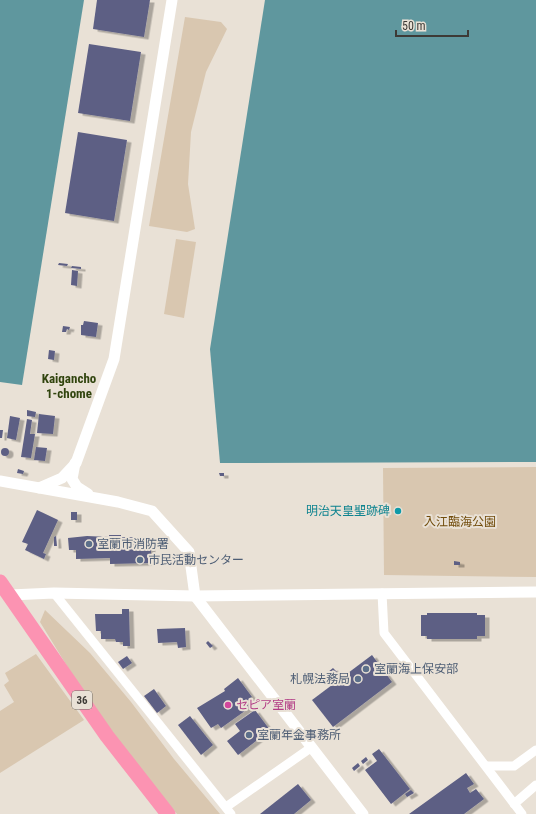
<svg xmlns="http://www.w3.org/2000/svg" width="536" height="814" viewBox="0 0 536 814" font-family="'Roboto Condensed','Noto Sans JP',sans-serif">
<defs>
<filter id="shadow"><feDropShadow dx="4.5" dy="2.5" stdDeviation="0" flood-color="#0004"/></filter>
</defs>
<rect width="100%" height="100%" fill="#e9e1d6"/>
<g fill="#d9c7b0">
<polygon points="185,17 221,22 227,29 206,72 191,132 188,184 195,229 187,232 149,226"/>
<polygon points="176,239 196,242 184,318 164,314"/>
<polygon points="536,467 536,577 384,575 383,468"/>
<polygon points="45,610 90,653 131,702 174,759 220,814 177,814 136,764 83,692 40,622"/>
<polygon points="36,654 84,720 0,773 0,711 14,702 4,685 9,681 5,673"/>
</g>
<g fill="#5f979e">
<polygon points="0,0 84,0 22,385 0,382"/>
<polygon points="265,0 536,0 536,462 220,463 210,349"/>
</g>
<g fill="#5d5f84" filter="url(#shadow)">
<polygon points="97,0 150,0 144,37 93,29"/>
<polygon points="89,44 141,52 130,121 78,113"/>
<polygon points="78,132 127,140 114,221 65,213"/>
<polygon points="59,263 68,264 67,266 58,265"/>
<polygon points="72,266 81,267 81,269 71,268"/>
<polygon points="72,270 78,271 77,286 71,285"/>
<polygon points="84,321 98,323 96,337 81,335 81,325 83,325"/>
<polygon points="63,326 70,327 69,330 67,329 66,332 62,332"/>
<polygon points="49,350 55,351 54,360 48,359"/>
<polygon points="27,410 36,412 35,417 27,416"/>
<polygon points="39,414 55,416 53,434 37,433"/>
<polygon points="10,416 20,418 16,440 7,438"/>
<polygon points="27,419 32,420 30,434 35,434 31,458 21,457"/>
<polygon points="0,430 3,430 2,438 0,438"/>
<polygon points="36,447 47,448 45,461 34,460"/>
<circle cx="5" cy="452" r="4"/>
<polygon points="18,469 24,471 23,474 17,473"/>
<polygon points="219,473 224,473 224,476 220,476"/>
<polygon points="37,510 58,520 43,553 46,554 44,559 25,550 28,544 22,542"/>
<rect x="71" y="512" width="6" height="8"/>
<polygon points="109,535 121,535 121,537 151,537 151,563 110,564 110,558 76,559 76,550 69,550 68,538 87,536 109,537"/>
<polygon points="56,536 57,546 54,546 54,537"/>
<polygon points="454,561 460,562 460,565 454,565"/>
<polygon points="122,609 129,609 130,646 123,646 123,642 116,642 115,639 101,639 101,631 96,631 95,614 122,614"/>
<polygon points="427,613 477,613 477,615 485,615 485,636 477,636 477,639 427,639 427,636 421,636 421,615 427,615"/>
<polygon points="185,628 186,647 178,648 177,642 158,643 157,629"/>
<polygon points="208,641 213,646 210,648 206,643"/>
<polygon points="372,655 392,682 333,727 312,700"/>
<polygon points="127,656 132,663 123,669 118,662"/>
<polygon points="333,668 337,672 332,677 328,672"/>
<polygon points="238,678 252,697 246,702 249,708 221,728 218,724 211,728 197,708 225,691 224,689"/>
<polygon points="154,689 166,706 157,713 144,696"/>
<polygon points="255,710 270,730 238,755 227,741 240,731 235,724"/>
<polygon points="190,716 213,745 201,755 178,725"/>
<polygon points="379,749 410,789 391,804 365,770 377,761 372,754"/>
<polygon points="366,757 368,760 363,764 361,761"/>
<polygon points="358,763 360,766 354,771 352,768"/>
<polygon points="466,773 474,784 467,788 470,793 476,789 484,799 464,814 409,814"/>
<polygon points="298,784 311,800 294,814 260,814"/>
<polygon points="411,790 414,793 407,797 405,794"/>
</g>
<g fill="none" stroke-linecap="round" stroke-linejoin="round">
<g stroke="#fff" stroke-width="9">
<polyline points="54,593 231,814"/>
<polyline points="382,593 384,633 522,814"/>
<polyline points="486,766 514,766 536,750"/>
<polyline points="514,804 536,785"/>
<polyline points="226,807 312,747"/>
</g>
<g stroke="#fff" stroke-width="11">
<polyline points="75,463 72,479 77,487 88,494"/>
<polyline points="0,481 118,502 152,511 189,552 195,596 363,814"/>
<polyline points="39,488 62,478 76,463 114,359 172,0"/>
<polyline points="10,595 54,593 195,596 536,592"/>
</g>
<polyline stroke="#fc93b2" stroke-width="15" points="0,582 107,736 168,814"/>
</g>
<circle fill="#0f9aa8" stroke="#e9e1d6" stroke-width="1.5" cx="398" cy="511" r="4"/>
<g fill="#5c6f8a" stroke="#e9e1d6" stroke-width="1.5">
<circle cx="89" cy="544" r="4"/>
<circle cx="140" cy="560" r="4"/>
<circle cx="366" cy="669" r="4"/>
<circle cx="358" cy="679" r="4"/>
<circle cx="249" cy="735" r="4"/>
</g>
<circle fill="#d1479c" stroke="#e9e1d6" stroke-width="1.5" cx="228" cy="705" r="4"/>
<g text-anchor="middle" stroke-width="4" stroke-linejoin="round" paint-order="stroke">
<rect fill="#e9e1d6" stroke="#716c66" stroke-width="1" x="72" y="691" width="20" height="18" rx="3"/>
<g font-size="11" font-weight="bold" fill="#3d3a36">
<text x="82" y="704">36</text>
</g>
<g font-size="12" fill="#0d838f" stroke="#e9e1d6" text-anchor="end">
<text x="390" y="515">明治天皇聖跡碑</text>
</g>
<g font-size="12" fill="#714c0b" stroke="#e9e1d6">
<text x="460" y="526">入江臨海公園</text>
</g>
<g font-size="12" fill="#4e5e75" stroke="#e9e1d6" text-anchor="start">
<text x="97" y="548">室蘭市消防署</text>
<text x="148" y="564">市民活動センター</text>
<text x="374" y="673">室蘭海上保安部</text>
<text x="350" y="683" text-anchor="end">札幌法務局</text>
<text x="257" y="739">室蘭年金事務所</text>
</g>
<g font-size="12" fill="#b23c85" stroke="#e9e1d6" text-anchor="start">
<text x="236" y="709">セピア室蘭</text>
</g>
<g font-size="13" font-weight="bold" fill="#31440e" stroke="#e9e1d6">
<text x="69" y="383">Kaigancho<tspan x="69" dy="15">1-chome</tspan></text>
</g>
</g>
<path d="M396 30v6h72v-6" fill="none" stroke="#3d3a36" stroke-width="2"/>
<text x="402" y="30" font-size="12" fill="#3d3a36" stroke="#e9e1d6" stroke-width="3" paint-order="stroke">50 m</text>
</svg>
